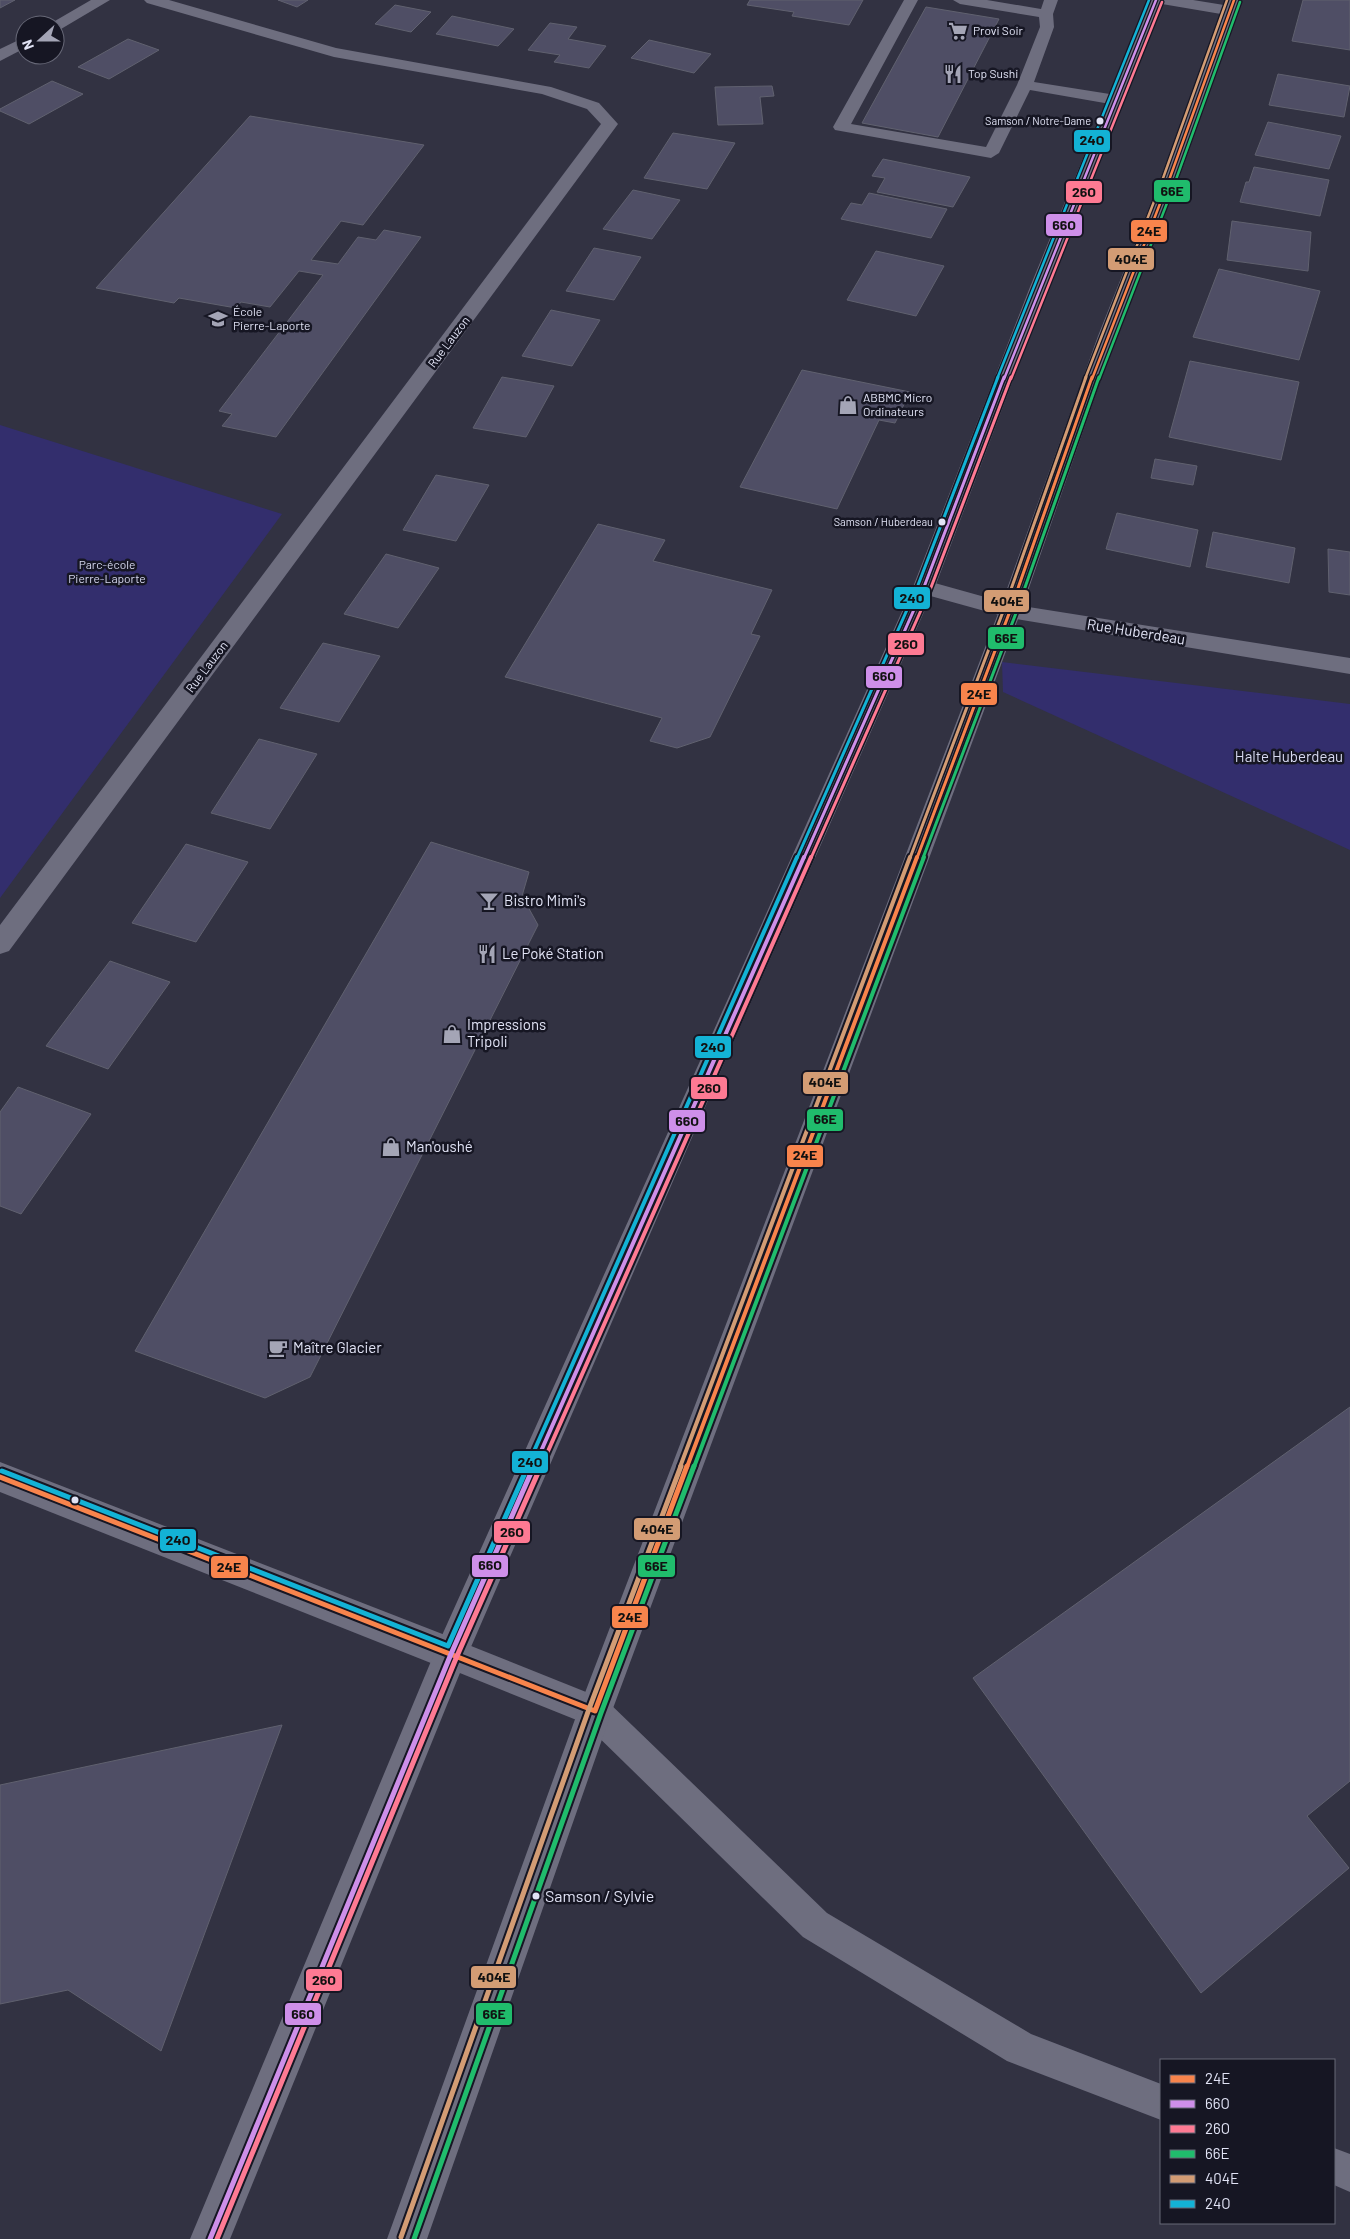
<svg xmlns="http://www.w3.org/2000/svg" width="1350" height="2239" viewBox="0 0 1350 2239" font-family="Barlow,sans-serif">
<rect width="100%" height="100%" fill="#323242"/>
<g fill="#332e6d">
<polygon points="0,425 282,514 0,898"/>
<polygon points="1002,662 1350,704 1350,850 1003,692"/>
</g>
<g fill="#4f4e65" stroke="#60616f">
<polygon points="0,0 15,0 0,8"/>
<polygon points="278,0 308,0 297,7"/>
<polygon points="750,0 863,0 849,25 792,16 794,12 747,5"/>
<polygon points="1303,0 1350,0 1350,50 1292,41"/>
<polygon points="395,5 431,12 411,32 375,24"/>
<polygon points="926,7 999,19 938,137 862,123"/>
<polygon points="452,16 514,29 498,46 436,34"/>
<polygon points="550,23 577,27 568,39 606,46 589,68 554,62 560,55 528,50"/>
<polygon points="128,39 159,50 109,79 78,67"/>
<polygon points="649,40 711,54 694,73 631,58"/>
<polygon points="1278,74 1350,86 1344,117 1269,105"/>
<polygon points="52,81 83,94 29,124 0,111 0,109"/>
<polygon points="772,86 774,96 760,97 763,124 718,125 715,87"/>
<polygon points="250,116 424,145 363,225 341,221 311,260 338,264 358,237 376,240 384,230 421,237 276,437 222,426 232,414 219,411 323,275 299,271 270,307 241,302 236,308 179,298 174,303 96,288"/>
<polygon points="1268,122 1341,136 1329,169 1255,155"/>
<polygon points="673,133 735,143 707,189 644,178"/>
<polygon points="883,159 970,177 953,207 877,192 885,178 872,176"/>
<polygon points="1254,167 1329,180 1320,216 1240,202 1246,182 1249,182"/>
<polygon points="633,190 680,200 652,239 603,229"/>
<polygon points="869,193 947,209 931,238 841,219 851,203 862,205"/>
<polygon points="1232,221 1311,232 1308,271 1227,260"/>
<polygon points="594,248 641,257 614,300 566,291"/>
<polygon points="876,251 944,266 916,316 847,300"/>
<polygon points="1219,269 1320,291 1299,360 1193,337"/>
<polygon points="551,310 600,320 572,366 522,356"/>
<polygon points="1190,361 1299,382 1281,460 1169,437"/>
<polygon points="802,370 910,392 895,423 879,420 837,509 740,487"/>
<polygon points="502,377 554,386 526,437 473,428"/>
<polygon points="1155,459 1197,466 1193,485 1151,478"/>
<polygon points="436,475 489,485 456,541 403,530"/>
<polygon points="1117,513 1198,530 1190,567 1106,549"/>
<polygon points="598,524 665,540 653,561 772,590 751,634 760,636 710,737 677,748 650,741 662,718 505,677"/>
<polygon points="1213,532 1295,548 1289,583 1206,567"/>
<polygon points="1328,549 1350,552 1350,595 1329,592"/>
<polygon points="386,554 439,568 398,628 344,614"/>
<polygon points="323,643 380,656 339,722 280,708"/>
<polygon points="259,739 317,754 270,829 211,813"/>
<polygon points="431,842 529,872 522,896 538,925 310,1377 265,1398 135,1351"/>
<polygon points="186,844 248,862 196,942 132,923"/>
<polygon points="110,961 170,982 108,1069 46,1046"/>
<polygon points="18,1087 91,1114 21,1214 0,1206 0,1112"/>
<polygon points="1350,1407 1350,1781 1307,1816 1349,1868 1201,1993 973,1678"/>
<polygon points="282,1725 161,2051 68,1990 0,2004 0,1785"/>
</g>
<g fill="none" stroke-linecap="round" stroke-linejoin="round">
<g fill="#6e6e7f" fill-rule="evenodd">
<polygon points="904,0 918,0 851,124 986,147 1017,85 1040,27 1039,17 960,4 953,0 987,0 1041,9 1044,0 1058,0 1053,14 1054,27 1034,82 1116,95 1124,100 1116,105 1030,90 999,153 991,158 835,130 833,127"/>
<polygon points="451,1638 606,1700 827,1913 1031,2034 1161,2084 1161,2120 1007,2061 803,1937 584,1723 440,1665 435,1654 440,1643"/>
<polygon points="1334,2148 1350,2154 1350,2192 1334,2185"/>
</g>
<g fill="#6e6e7f" fill-rule="evenodd">
<polygon points="91,0 110,0 61,29 55,31 55,25 48,25"/>
<polygon points="144,0 169,0 336,48 551,87 599,103 618,124 9,951 0,954 0,925 601,124 587,109 542,94 334,57 147,3"/>
<polygon points="25,37 25,48 0,61 0,49"/>
<polygon points="924,580 1010,604 1350,658 1350,674 1010,618 916,592 913,587 916,582"/>
<polygon points="0,1462 463,1642 468,1654 463,1666 451,1671 0,1492"/>
</g>
<polygon fill="#6e6e7f" fill-rule="evenodd" points="1148,0 1193,0 1224,5 1226,0 1242,0 1177,183 1116,336 1021,611 612,1711 427,2239 387,2239 578,1711 999,611 1098,336 1159,183 1221,14 1162,4 1048,287 935,587 729,1052 464,1663 230,2239 190,2239 439,1642 913,587 1030,287"/>
<g stroke="#161623" stroke-width="5">
<polyline id="bus-1-far3" points="1092,379 1168,183 1234,0"/>
</g>
<g stroke="#161623" stroke-width="6">
<polyline id="bus-1-far2" points="917,858 1010,611 1092,377"/>
</g>
<g stroke="#161623" stroke-width="8">
<polyline id="bus-1-far1" points="687,1467 917,857"/>
</g>
<g stroke="#161623" stroke-width="9">
<polyline id="bus-1" points="0,1477 595,1711 687,1466"/>
</g>
<g stroke="#161623" stroke-width="5">
<polyline id="bus-2-far3" points="1004,379 1156,0"/>
</g>
<g stroke="#161623" stroke-width="6">
<polyline id="bus-2-far2" points="804,858 924,587 1004,377"/>
</g>
<g stroke="#161623" stroke-width="8">
<polyline id="bus-2-far1" points="534,1467 804,857"/>
</g>
<g stroke="#161623" stroke-width="9">
<polyline id="bus-2" points="210,2239 451,1654 534,1466"/>
</g>
<g stroke="#161623" stroke-width="5">
<polyline id="bus-3-far3" points="1011,379 1162,2"/>
</g>
<g stroke="#161623" stroke-width="6">
<polyline id="bus-3-far2" points="811,858 930,590 1011,377"/>
</g>
<g stroke="#161623" stroke-width="8">
<polyline id="bus-3-far1" points="541,1467 811,857"/>
</g>
<g stroke="#161623" stroke-width="9">
<polyline id="bus-3" points="217,2239 457,1656 541,1466"/>
</g>
<g stroke="#161623" stroke-width="5">
<polyline id="bus-4-far3" points="1099,379 1174,185 1240,2"/>
</g>
<g stroke="#161623" stroke-width="6">
<polyline id="bus-4-far2" points="923,858 1016,613 1099,377"/>
</g>
<g stroke="#161623" stroke-width="8">
<polyline id="bus-4-far1" points="694,1467 924,857"/>
</g>
<g stroke="#161623" stroke-width="9">
<polyline id="bus-4" points="414,2239 601,1713 694,1466"/>
</g>
<g stroke="#161623" stroke-width="5">
<polyline id="bus-5-far3" points="1085,379 1162,181 1227,0"/>
</g>
<g stroke="#161623" stroke-width="6">
<polyline id="bus-5-far2" points="910,858 1004,609 1086,377"/>
</g>
<g stroke="#161623" stroke-width="8">
<polyline id="bus-5-far1" points="680,1467 910,857"/>
</g>
<g stroke="#161623" stroke-width="9">
<polyline id="bus-5" points="401,2237 589,1709 681,1466"/>
</g>
<g stroke="#161623" stroke-width="5">
<polyline id="bus-6-far3" points="997,379 1149,0"/>
</g>
<g stroke="#161623" stroke-width="6">
<polyline id="bus-6-far2" points="797,858 918,585 998,377"/>
</g>
<g stroke="#161623" stroke-width="8">
<polyline id="bus-6-far1" points="527,1467 797,857"/>
</g>
<g stroke="#161623" stroke-width="9">
<polyline id="bus-6" points="2,1471 448,1646 528,1466"/>
</g>
<use href="#bus-1-far3" stroke="#f8844c" stroke-width="2.5"/>
<use href="#bus-1-far2" stroke="#f8844c" stroke-width="3"/>
<use href="#bus-1-far1" stroke="#f8844c" stroke-width="4"/>
<use href="#bus-1" stroke="#f8844c" stroke-width="5"/>
<use href="#bus-2-far3" stroke="#ce8fe9" stroke-width="2.5"/>
<use href="#bus-2-far2" stroke="#ce8fe9" stroke-width="3"/>
<use href="#bus-2-far1" stroke="#ce8fe9" stroke-width="4"/>
<use href="#bus-2" stroke="#ce8fe9" stroke-width="5"/>
<use href="#bus-3-far3" stroke="#fe7a93" stroke-width="2.5"/>
<use href="#bus-3-far2" stroke="#fe7a93" stroke-width="3"/>
<use href="#bus-3-far1" stroke="#fe7a93" stroke-width="4"/>
<use href="#bus-3" stroke="#fe7a93" stroke-width="5"/>
<use href="#bus-4-far3" stroke="#20bc6c" stroke-width="2.5"/>
<use href="#bus-4-far2" stroke="#20bc6c" stroke-width="3"/>
<use href="#bus-4-far1" stroke="#20bc6c" stroke-width="4"/>
<use href="#bus-4" stroke="#20bc6c" stroke-width="5"/>
<use href="#bus-5-far3" stroke="#d39c74" stroke-width="2.5"/>
<use href="#bus-5-far2" stroke="#d39c74" stroke-width="3"/>
<use href="#bus-5-far1" stroke="#d39c74" stroke-width="4"/>
<use href="#bus-5" stroke="#d39c74" stroke-width="5"/>
<use href="#bus-6-far3" stroke="#13b2d5" stroke-width="2.5"/>
<use href="#bus-6-far2" stroke="#13b2d5" stroke-width="3"/>
<use href="#bus-6-far1" stroke="#13b2d5" stroke-width="4"/>
<use href="#bus-6" stroke="#13b2d5" stroke-width="5"/>
</g>
<defs>
<g id="supermarket-bare" transform="scale(1.5)"><path d="M-6-5.5h2.5l.6 2H6L4.5 2H-2.5L-4.4-4H-6ZM-1.5 3.2a1.3 1.3 0 1 0 .1 0ZM3 3.2a1.3 1.3 0 1 0 .1 0Z" fill="#a4a5b6" stroke="#161623" stroke-width="2.5" paint-order="stroke"/></g>
<g id="restaurant-bare" transform="scale(1.5)"><path d="M-5-6h1v4h1v-4h1v4h1v-4h1v5L-1.5 .5V6h-2V.5L-5-1ZM5-6V6H3V1.5H1.5Q1.5-4 5-6Z" fill="#a4a5b6" stroke="#161623" stroke-width="2.5" paint-order="stroke"/></g>
<g id="school-bare" transform="scale(1.5)"><path d="M0-5L7-2L0 1L-7-2ZM-4 1L0 2.5L4 1V4Q0 6-4 4Z" fill="#a4a5b6" stroke="#161623" stroke-width="2.5" paint-order="stroke"/></g>
<g id="shop-bare" transform="scale(1.5)"><path d="M-5-2.5h2.3a2.7 3.5 0 0 1 5.4 0H5L5.5 6h-11ZM-1.5-2.5h3a1.5 2.3 0 0 0-3 0Z" fill="#a4a5b6" stroke="#161623" stroke-width="2.5" paint-order="stroke"/></g>
<g id="bar-bare" transform="scale(1.5)"><path d="M-6-5H6L.8 .8V4.5H3.5V6h-7V4.5H-.8V.8Z" fill="#a4a5b6" stroke="#161623" stroke-width="2.5" paint-order="stroke"/></g>
<g id="cafe-bare" transform="scale(1.5)"><path d="M-5.5-4.5H6V0H3Q3 3.5 0 3.5H-2.5Q-5.5 3.5-5.5 0ZM3-3.2v2h1.7v-2ZM-6 4.5H4V6H-6Z" fill="#a4a5b6" stroke="#161623" stroke-width="2.5" paint-order="stroke"/></g>
</defs>
<g fill-rule="evenodd">
<use href="#supermarket-bare" x="958" y="31"/>
<use href="#restaurant-bare" x="953" y="74"/>
<use href="#school-bare" x="218" y="319"/>
<use href="#shop-bare" x="848" y="405"/>
<use href="#bar-bare" x="489" y="901"/>
<use href="#restaurant-bare" x="487" y="954"/>
<use href="#shop-bare" x="452" y="1034"/>
<use href="#shop-bare" x="391" y="1147"/>
<use href="#cafe-bare" x="278" y="1348"/>
</g>
<g fill="#e1e3f5" stroke="#161623" stroke-width="2">
<circle cx="1100" cy="121" r="4.5"/>
<circle cx="942" cy="522" r="4.5"/>
<circle cx="75" cy="1500" r="4.5"/>
<circle cx="536" cy="1896" r="4.5"/>
</g>
<g text-anchor="middle" stroke-width="5" stroke-linejoin="round" paint-order="stroke">
<g font-size="11" fill="#e1e3f5" stroke="#161623" text-anchor="end">
<text x="1091" y="125">Samson / Notre-Dame</text>
<text x="933" y="526">Samson / Huberdeau</text>
</g>
<g font-size="12" fill="#e1e3f5" stroke="#161623" text-anchor="start">
<text x="973" y="35">Provi Soir</text>
<text x="968" y="78">Top Sushi</text>
<text x="233" y="316">École<tspan x="233" dy="14">Pierre-Laporte</tspan></text>
<text x="863" y="402">ABBMC Micro<tspan x="863" dy="14">Ordinateurs</tspan></text>
</g>
<g font-size="12" fill="#e1e3f5" stroke="#161623">
<text transform="translate(449 342) rotate(-53)" y="4">Rue Lauzon</text>
<text transform="translate(207 667) rotate(-53)" y="4">Rue Lauzon</text>
</g>
<g font-size="12" fill="#d7d9f0" stroke="#161623">
<text x="107" y="569">Parc-école<tspan x="107" dy="14">Pierre-Laporte</tspan></text>
</g>
<g font-size="15" fill="#e1e3f5" stroke="#161623">
<text transform="translate(1136 632) rotate(9)" y="5">Rue Huberdeau</text>
</g>
<g font-size="15" fill="#d7d9f0" stroke="#161623">
<text x="1289" y="762">Halte Huberdeau</text>
</g>
<g font-size="15" fill="#e1e3f5" stroke="#161623" text-anchor="start">
<text x="504" y="906">Bistro Mimi's</text>
<text x="502" y="959">Le Poké Station</text>
<text x="467" y="1030">Impressions<tspan x="467" dy="17">Tripoli</tspan></text>
<text x="406" y="1152">Man'oushé</text>
<text x="293" y="1353">Maître Glacier</text>
</g>
<g font-size="16" fill="#e1e3f5" stroke="#161623" text-anchor="start">
<text x="545" y="1902">Samson / Sylvie</text>
</g>
</g>
<g stroke="#161623" stroke-width="2">
<rect x="1073" y="129" width="38" height="24" rx="5" fill="#13b2d5"/>
<rect x="1153" y="179" width="38" height="24" rx="5" fill="#20bc6c"/>
<rect x="1065" y="180" width="38" height="24" rx="5" fill="#fe7a93"/>
<rect x="1045" y="213" width="38" height="24" rx="5" fill="#ce8fe9"/>
<rect x="1130" y="219" width="38" height="24" rx="5" fill="#f8844c"/>
<rect x="1107" y="247" width="48" height="24" rx="5" fill="#d39c74"/>
<rect x="893" y="586" width="38" height="24" rx="5" fill="#13b2d5"/>
<rect x="983" y="589" width="47" height="24" rx="5" fill="#d39c74"/>
<rect x="987" y="626" width="38" height="24" rx="5" fill="#20bc6c"/>
<rect x="887" y="632" width="38" height="24" rx="5" fill="#fe7a93"/>
<rect x="865" y="665" width="38" height="24" rx="5" fill="#ce8fe9"/>
<rect x="960" y="682" width="38" height="24" rx="5" fill="#f8844c"/>
<rect x="694" y="1035" width="38" height="24" rx="5" fill="#13b2d5"/>
<rect x="802" y="1071" width="47" height="24" rx="5" fill="#d39c74"/>
<rect x="690" y="1076" width="38" height="24" rx="5" fill="#fe7a93"/>
<rect x="806" y="1108" width="38" height="24" rx="5" fill="#20bc6c"/>
<rect x="668" y="1109" width="38" height="24" rx="5" fill="#ce8fe9"/>
<rect x="786" y="1144" width="38" height="24" rx="5" fill="#f8844c"/>
<rect x="511" y="1450" width="38" height="24" rx="5" fill="#13b2d5"/>
<rect x="633" y="1517" width="48" height="24" rx="5" fill="#d39c74"/>
<rect x="493" y="1520" width="38" height="24" rx="5" fill="#fe7a93"/>
<rect x="159" y="1528" width="38" height="24" rx="5" fill="#13b2d5"/>
<rect x="471" y="1554" width="38" height="24" rx="5" fill="#ce8fe9"/>
<rect x="637" y="1554" width="39" height="24" rx="5" fill="#20bc6c"/>
<rect x="210" y="1555" width="39" height="24" rx="5" fill="#f8844c"/>
<rect x="611" y="1605" width="38" height="24" rx="5" fill="#f8844c"/>
<rect x="470" y="1965" width="47" height="24" rx="5" fill="#d39c74"/>
<rect x="305" y="1968" width="38" height="24" rx="5" fill="#fe7a93"/>
<rect x="284" y="2002" width="38" height="24" rx="5" fill="#ce8fe9"/>
<rect x="475" y="2002" width="38" height="24" rx="5" fill="#20bc6c"/>
</g>
<g font-size="14" text-anchor="middle" font-weight="bold" fill="#111">
<text x="1092" y="145">24O</text>
<text x="1172" y="196">66E</text>
<text x="1084" y="197">26O</text>
<text x="1064" y="230">66O</text>
<text x="1149" y="236">24E</text>
<text x="1131" y="264">404E</text>
<text x="912" y="603">24O</text>
<text x="1007" y="606">404E</text>
<text x="1006" y="643">66E</text>
<text x="906" y="649">26O</text>
<text x="884" y="681">66O</text>
<text x="979" y="699">24E</text>
<text x="713" y="1052">24O</text>
<text x="825" y="1087">404E</text>
<text x="709" y="1093">26O</text>
<text x="825" y="1124">66E</text>
<text x="687" y="1126">66O</text>
<text x="805" y="1160">24E</text>
<text x="530" y="1467">24O</text>
<text x="657" y="1534">404E</text>
<text x="512" y="1537">26O</text>
<text x="178" y="1545">24O</text>
<text x="490" y="1570">66O</text>
<text x="656" y="1571">66E</text>
<text x="229" y="1572">24E</text>
<text x="630" y="1622">24E</text>
<text x="494" y="1982">404E</text>
<text x="324" y="1985">26O</text>
<text x="303" y="2019">66O</text>
<text x="494" y="2019">66E</text>
</g>
<rect x="1160" y="2059" width="175" height="165" fill="#161623" stroke="#676877"/>
<rect x="1170" y="2075" width="25" height="8" fill="#f8844c" stroke="#676877"/>
<text x="1205" y="2084" font-size="15" fill="#e1e3f5">24E</text>
<rect x="1170" y="2100" width="25" height="8" fill="#ce8fe9" stroke="#676877"/>
<text x="1205" y="2109" font-size="15" fill="#e1e3f5">66O</text>
<rect x="1170" y="2125" width="25" height="8" fill="#fe7a93" stroke="#676877"/>
<text x="1205" y="2134" font-size="15" fill="#e1e3f5">26O</text>
<rect x="1170" y="2150" width="25" height="8" fill="#20bc6c" stroke="#676877"/>
<text x="1205" y="2159" font-size="15" fill="#e1e3f5">66E</text>
<rect x="1170" y="2175" width="25" height="8" fill="#d39c74" stroke="#676877"/>
<text x="1205" y="2184" font-size="15" fill="#e1e3f5">404E</text>
<rect x="1170" y="2200" width="25" height="8" fill="#13b2d5" stroke="#676877"/>
<text x="1205" y="2209" font-size="15" fill="#e1e3f5">24O</text>
<g transform="translate(40 40) rotate(249)"><circle r="24" fill="#161623" stroke="#676877"/>
<path d="M0-4L9 19L0 12L-9 19Z" fill="#a4a5b6"/>
<text y="-8" font-size="14" font-weight="bold" text-anchor="middle" fill="#e1e3f5">N</text>
</g>
</svg>
